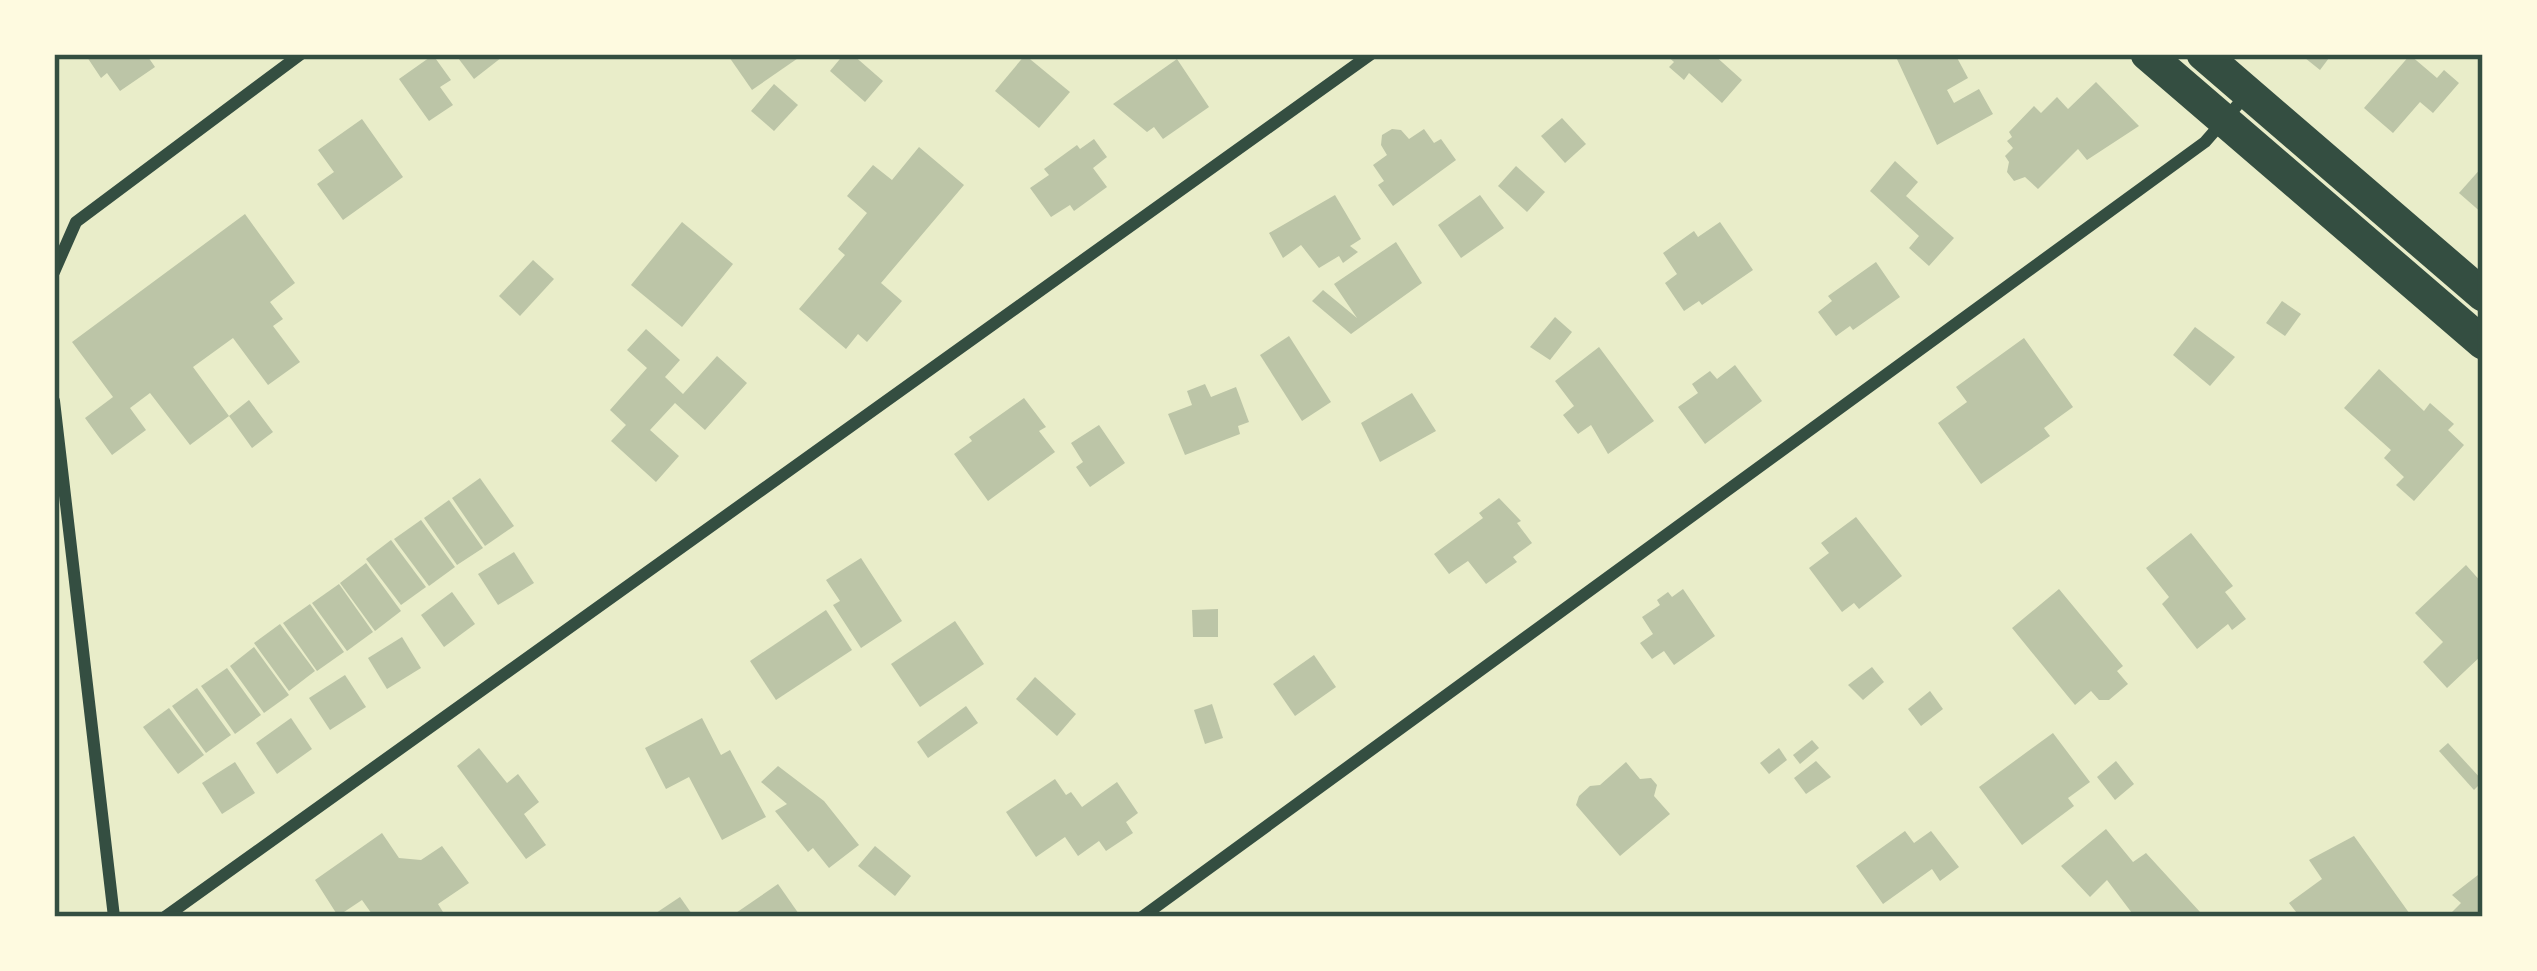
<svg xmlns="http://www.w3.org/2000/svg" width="2537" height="971" viewBox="0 0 2537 971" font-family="Arial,sans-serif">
<rect width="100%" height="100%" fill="#e9edc9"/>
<g fill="#bcc5a7">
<polygon points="85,54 146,54 155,67 120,91 107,73 101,78"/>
<polygon points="455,54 506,54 474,79"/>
<polygon points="727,54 804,54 752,90"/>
<polygon points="844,54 852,54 883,81 865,102 830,71"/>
<polygon points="1665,54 1713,54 1742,80 1722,103 1689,73 1684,80 1669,67 1674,62"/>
<polygon points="1901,54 1955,54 1968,78 1947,90 1954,103 1979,89 1993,114 1937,145 1896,57"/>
<polygon points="2300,54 2332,54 2320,70"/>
<polygon points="433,55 451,80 440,87 453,105 429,121 399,79"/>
<polygon points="1025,55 1070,92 1039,128 995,91"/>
<polygon points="2410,55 2437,78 2444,70 2459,83 2433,113 2420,102 2393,133 2364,108"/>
<polygon points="1177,59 1209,107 1163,139 1154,127 1147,132 1113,104"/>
<polygon points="2096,82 2139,126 2087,160 2078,149 2038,189 2025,177 2014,181 2007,172 2009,162 2005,156 2013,148 2007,141 2012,137 2009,132 2034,106 2041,113 2057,97 2068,109"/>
<polygon points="774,84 798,105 774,131 751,111"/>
<polygon points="1562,118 1586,144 1565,163 1541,136"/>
<polygon points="362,119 403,177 343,220 317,184 334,172 318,150"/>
<polygon points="1392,129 1401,130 1409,139 1424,129 1434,143 1441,139 1456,160 1393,206 1378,185 1384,181 1373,165 1387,155 1381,145 1382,135"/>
<polygon points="1094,139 1107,157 1093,168 1107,187 1074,211 1070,205 1051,217 1030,188 1049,175 1044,169 1077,145 1080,149"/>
<polygon points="919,147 964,185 881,283 902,301 867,342 858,334 846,349 799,309 845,255 838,249 867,213 847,196 873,165 892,180"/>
<polygon points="1895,161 1918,182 1906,196 1954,238 1929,266 1909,248 1919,236 1870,191"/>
<polygon points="1516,166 1545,192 1527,212 1498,186"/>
<polygon points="2483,166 2483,214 2459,193"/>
<polygon points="1335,195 1361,239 1350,246 1358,252 1343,263 1339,256 1319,268 1301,245 1283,258 1269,233"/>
<polygon points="1480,195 1504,228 1461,258 1438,225"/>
<polygon points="245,214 295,283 270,302 283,319 273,326 300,362 268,385 233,338 193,367 229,416 249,400 273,432 252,448 229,416 190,445 150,393 130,408 146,430 112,455 85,418 113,397 72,342"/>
<polygon points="682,222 733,264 682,327 631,285"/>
<polygon points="1720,222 1753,270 1702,305 1699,301 1684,311 1665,283 1677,274 1663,253 1694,231 1698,237"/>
<polygon points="1396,242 1422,283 1351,334 1312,301 1323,290 1357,318 1334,284"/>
<polygon points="533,260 554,279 520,316 499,296"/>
<polygon points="1876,262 1900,297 1853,330 1850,326 1836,336 1818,312 1832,301 1828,296"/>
<polygon points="2282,301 2301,314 2285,336 2266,323"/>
<polygon points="1555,317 1572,332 1550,360 1530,347"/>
<polygon points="2195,327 2235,357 2210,386 2173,355"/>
<polygon points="646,329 680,360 665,377 683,394 717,356 747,383 705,430 675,403 650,430 679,456 656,482 611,441 626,425 610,410 647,368 627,350"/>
<polygon points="1289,336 1331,402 1302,421 1260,355"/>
<polygon points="2024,338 2073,407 2044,428 2050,436 1981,484 1938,423 1967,402 1956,387"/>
<polygon points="1599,347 1654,421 1608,454 1591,425 1578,434 1563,415 1574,406 1555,381"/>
<polygon points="1735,365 1762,401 1705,444 1678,407 1698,393 1692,384 1710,371 1717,379"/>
<polygon points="2379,369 2424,411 2430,403 2454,424 2448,430 2464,445 2414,501 2396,485 2404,477 2384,458 2391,450 2344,408"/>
<polygon points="1205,384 1211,397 1236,387 1249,422 1238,426 1240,434 1185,455 1168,414 1192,405 1187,391"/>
<polygon points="1412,393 1436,431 1380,462 1361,423"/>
<polygon points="1024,398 1046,427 1039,431 1055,452 988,501 954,454 972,441 969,437"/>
<polygon points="1099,425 1125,463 1090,487 1076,467 1083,462 1071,443"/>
<polygon points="480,478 514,526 485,546 452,498"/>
<polygon points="1499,498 1521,521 1517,523 1532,543 1513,557 1517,562 1486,584 1468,561 1449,574 1434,554 1483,518 1479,513"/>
<polygon points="449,500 483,548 457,565 424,518"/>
<polygon points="1856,517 1902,576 1859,609 1854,603 1842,612 1809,568 1829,553 1821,543"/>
<polygon points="421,520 455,567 429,586 394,539"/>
<polygon points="2191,533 2233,586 2225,592 2246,619 2232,630 2228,624 2197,649 2162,604 2169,597 2146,568"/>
<polygon points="391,540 426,587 401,605 366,559"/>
<polygon points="514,552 534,583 498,605 478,574"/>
<polygon points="861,558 902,621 861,648 833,605 840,601 826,580"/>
<polygon points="366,563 401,611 375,631 340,583"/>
<polygon points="2466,565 2483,584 2483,654 2447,688 2423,662 2443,642 2415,613"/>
<polygon points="339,584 373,632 347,651 312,603"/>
<polygon points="1683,589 1715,636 1674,665 1664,651 1652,659 1640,643 1653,634 1642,617 1660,605 1657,600 1668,592 1672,597"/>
<polygon points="2059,589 2123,666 2117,671 2128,684 2109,700 2099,700 2091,691 2075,705 2012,628"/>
<polygon points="452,592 475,624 444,647 421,615"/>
<polygon points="310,604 344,652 317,671 283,623"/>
<polygon points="1218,609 1218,637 1193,637 1192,610"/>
<polygon points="826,610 852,650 776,700 750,661"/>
<polygon points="955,621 984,664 920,707 891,664"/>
<polygon points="280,624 315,671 289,691 254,643"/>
<polygon points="402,637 421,668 387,689 368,658"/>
<polygon points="254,647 289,695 264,713 230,666"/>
<polygon points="1314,655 1336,687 1295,716 1273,684"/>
<polygon points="1872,667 1884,682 1863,700 1848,685"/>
<polygon points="227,668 261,715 235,734 201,686"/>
<polygon points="345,675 366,707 330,730 309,698"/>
<polygon points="1035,677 1076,714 1057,736 1016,699"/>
<polygon points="197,688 231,735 206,753 172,706"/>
<polygon points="1930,691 1943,709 1921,726 1908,709"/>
<polygon points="1212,704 1223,738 1205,744 1194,710"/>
<polygon points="966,706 978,723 928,758 917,742"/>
<polygon points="169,708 204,755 178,774 143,727"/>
<polygon points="291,718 312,749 277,774 256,743"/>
<polygon points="702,718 721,755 730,750 766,817 722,840 689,777 666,789 645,748"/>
<polygon points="2053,733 2090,782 2068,798 2074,806 2022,845 1979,787"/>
<polygon points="1812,740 1819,748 1800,764 1793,755"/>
<polygon points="2448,743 2483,781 2474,790 2439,751"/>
<polygon points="479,748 507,783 518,774 539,802 524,814 546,845 526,859 457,766"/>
<polygon points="1779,748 1787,760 1769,774 1760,763"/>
<polygon points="1816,761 1831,777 1806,794 1794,778"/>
<polygon points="2116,761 2134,784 2115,800 2097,777"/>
<polygon points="235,762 255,793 222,814 202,783"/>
<polygon points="1626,762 1640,779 1651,778 1657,785 1654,796 1670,814 1620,856 1576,805 1579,796 1590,786 1600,785"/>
<polygon points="778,766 824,801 859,845 829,868 813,848 808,852 775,811 787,804 761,782"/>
<polygon points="1055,779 1066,795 1071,792 1082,807 1117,782 1138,813 1126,822 1133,833 1106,851 1099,841 1078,856 1065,837 1036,857 1006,812"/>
<polygon points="2106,829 2133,862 2146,853 2200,912 2195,917 2135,917 2107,880 2090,897 2061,866"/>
<polygon points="1905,831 1914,843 1931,831 1959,867 1940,881 1932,869 1883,904 1856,866"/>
<polygon points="382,833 399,858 421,860 442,846 469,883 438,904 443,912 435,917 374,917 362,900 338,916 315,880"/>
<polygon points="2354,836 2412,917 2300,917 2289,903 2322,879 2309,860"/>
<polygon points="875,846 911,876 895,896 858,866"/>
<polygon points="2478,875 2483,881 2483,917 2447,917 2461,903 2452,895"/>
<polygon points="778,884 801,917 730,917"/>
<polygon points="680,897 694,917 650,917"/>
</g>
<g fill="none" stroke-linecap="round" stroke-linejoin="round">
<g stroke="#344e41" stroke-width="12">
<polyline points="54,272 76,222 301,54"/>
<polyline points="54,401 114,917"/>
<polyline points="165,917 1371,54"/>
<polyline points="1142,917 2205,142 2248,93"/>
</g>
<g stroke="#344e41" stroke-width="33">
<polyline points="2147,54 2483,343"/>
<polyline points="2203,54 2483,295"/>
</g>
</g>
<rect width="2537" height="971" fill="none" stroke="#fefae0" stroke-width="114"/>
<rect x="57" y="57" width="2423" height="857" fill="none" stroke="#344e41" stroke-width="4.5"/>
</svg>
